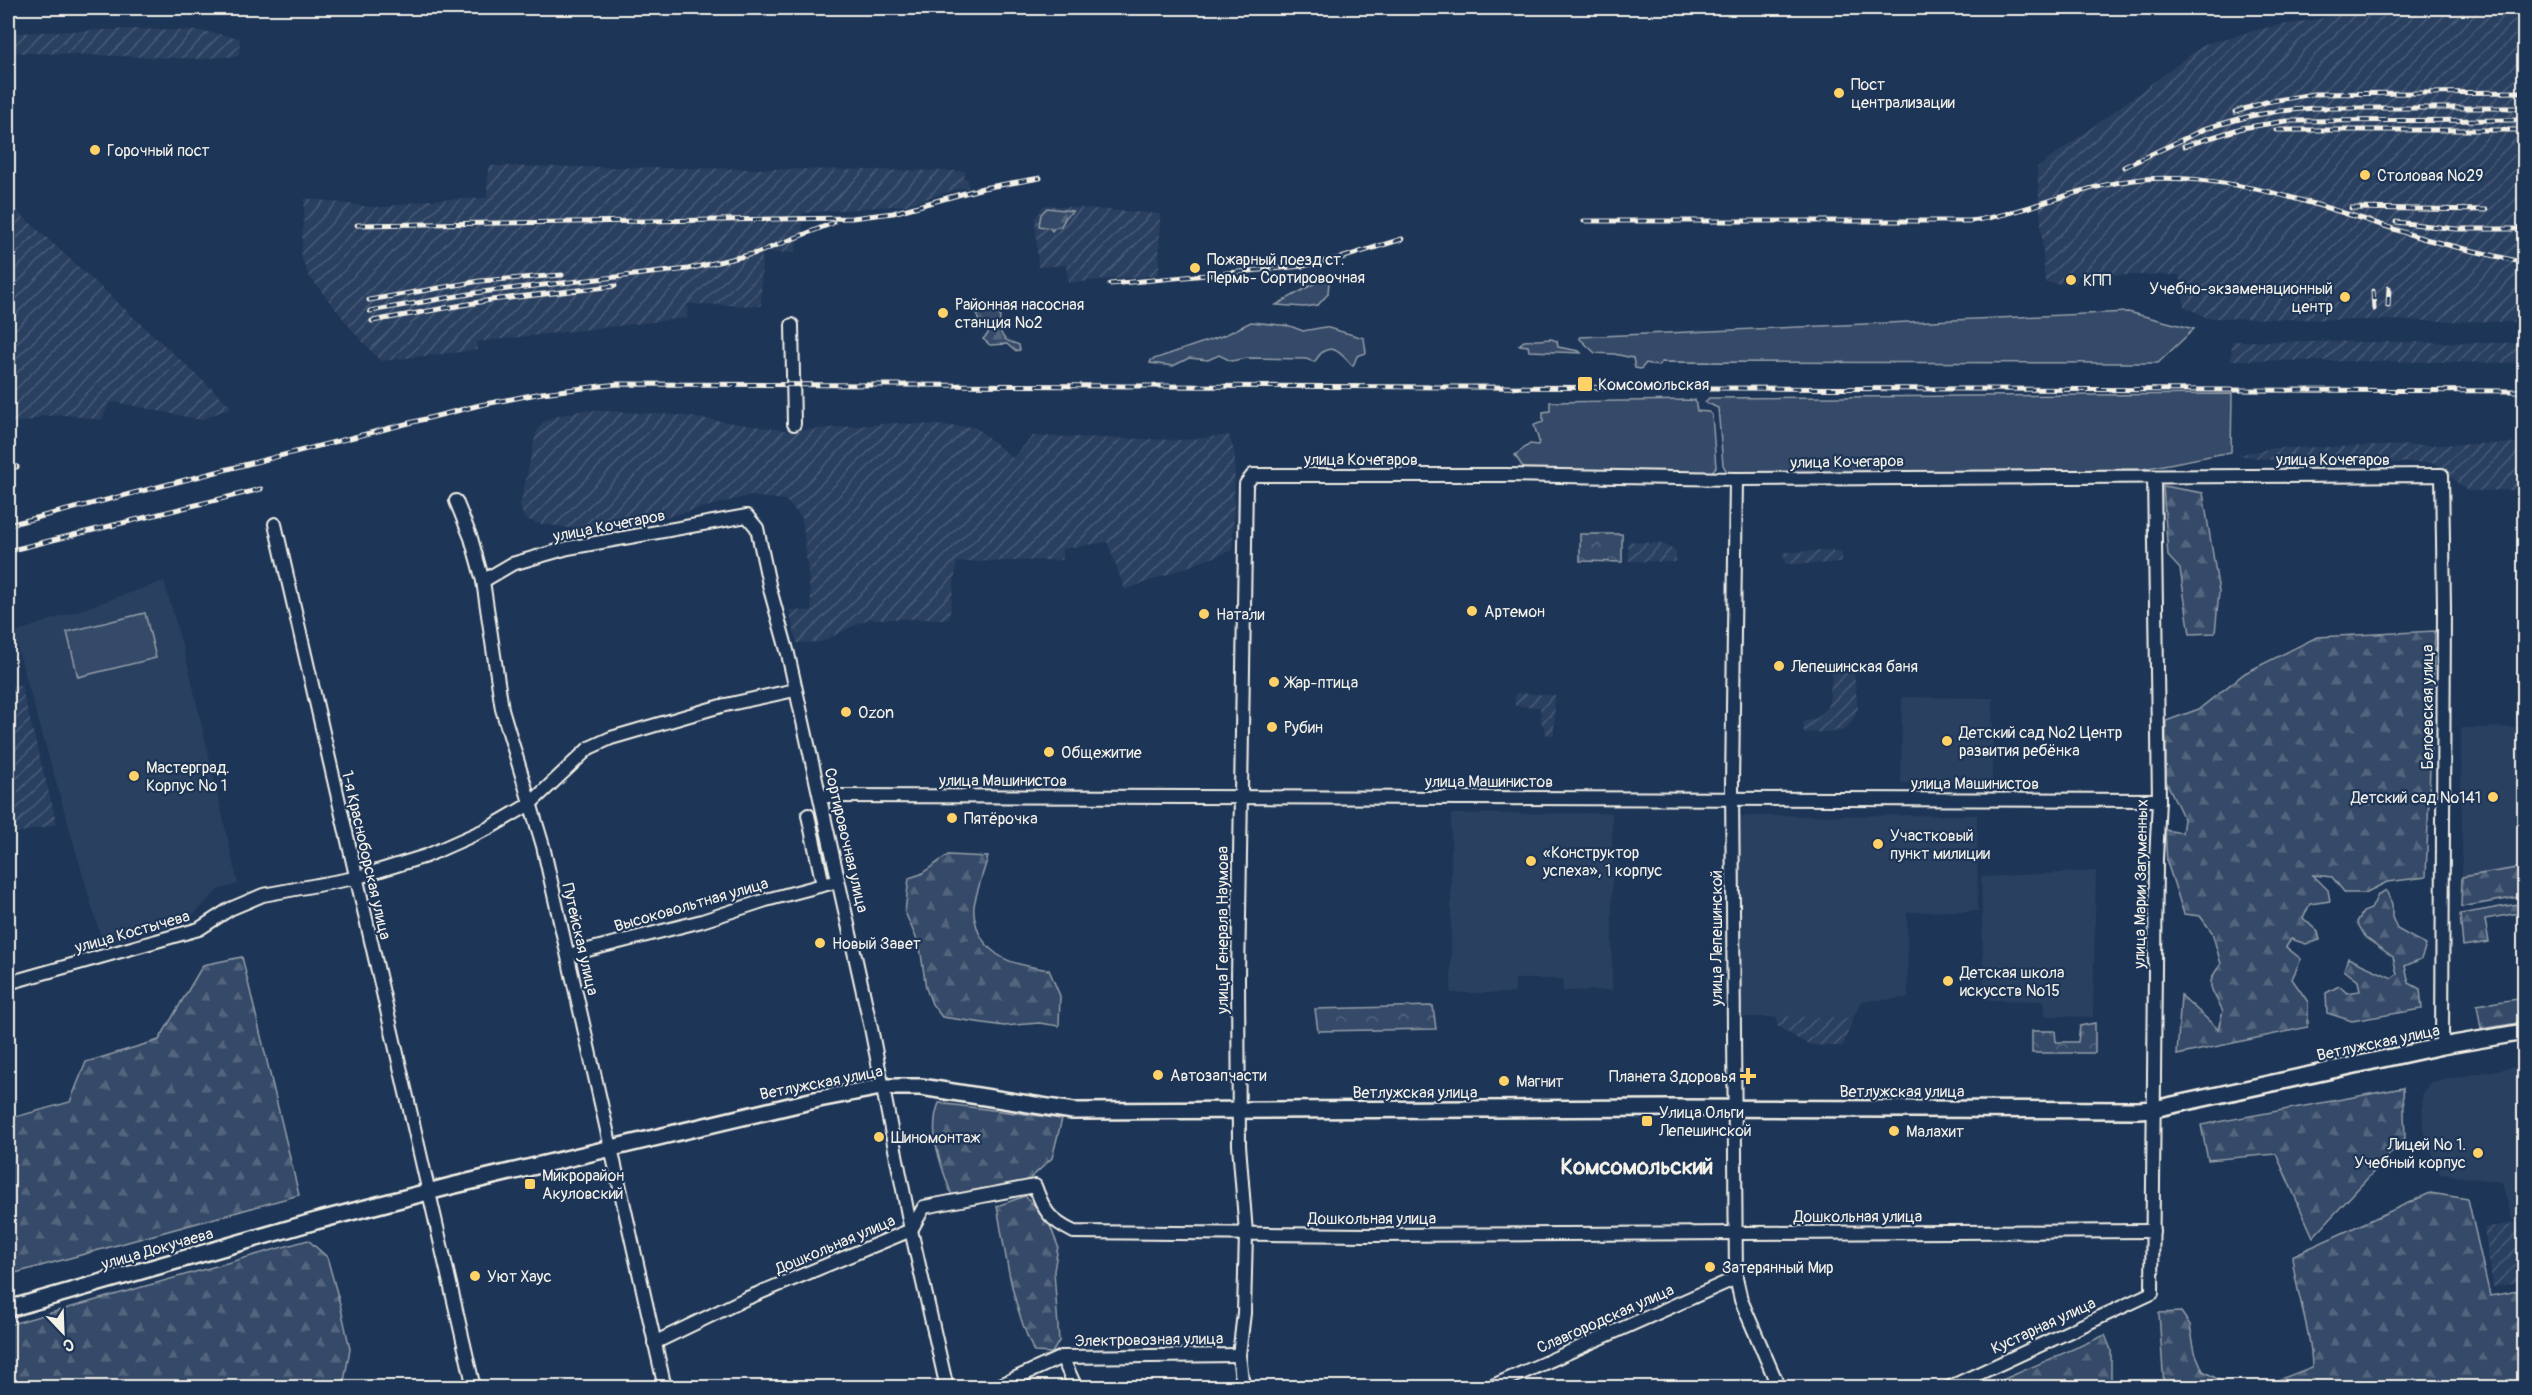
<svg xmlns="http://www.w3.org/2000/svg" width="2532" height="1395" viewBox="0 0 2532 1395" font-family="Pangolin,sans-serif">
<defs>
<pattern id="industrial-furrows" width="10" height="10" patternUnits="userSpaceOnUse" patternTransform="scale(1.5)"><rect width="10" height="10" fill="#2a4060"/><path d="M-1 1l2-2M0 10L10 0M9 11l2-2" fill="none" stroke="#4a5c77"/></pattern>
<pattern id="forest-firs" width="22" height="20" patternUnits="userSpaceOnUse" patternTransform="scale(1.5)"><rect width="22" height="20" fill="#354a67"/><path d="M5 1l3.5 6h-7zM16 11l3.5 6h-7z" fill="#53657d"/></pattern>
<pattern id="park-crowns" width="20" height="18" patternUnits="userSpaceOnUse" patternTransform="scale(1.5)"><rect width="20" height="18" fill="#354a67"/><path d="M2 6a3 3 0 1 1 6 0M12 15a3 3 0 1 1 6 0" fill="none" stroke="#53657d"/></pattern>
</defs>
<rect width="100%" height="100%" fill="#1d3557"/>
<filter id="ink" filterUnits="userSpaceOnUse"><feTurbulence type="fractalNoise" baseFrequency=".0167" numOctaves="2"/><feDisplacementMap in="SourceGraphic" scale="12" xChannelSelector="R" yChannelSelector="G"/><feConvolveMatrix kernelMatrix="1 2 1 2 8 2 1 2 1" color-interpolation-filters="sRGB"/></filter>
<g filter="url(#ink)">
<g fill="#2a4060">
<polygon points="164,581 189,669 238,884 218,890 187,921 103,945 13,633"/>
<polygon points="1902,697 1993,698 1992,784 1901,783"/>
<polygon points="2524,727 2524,867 2462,877 2461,728"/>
<polygon points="1612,813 1612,990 1563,991 1563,979 1515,979 1515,993 1451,993 1451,814"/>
<polygon points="1977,815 1978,911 1907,912 1908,998 1862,1001 1853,1018 1739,1017 1737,816"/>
<polygon points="2096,871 2093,1017 2045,1016 2044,1001 1984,1000 1981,877"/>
<polygon points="2524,1065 2524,1218 2512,1220 2502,1182 2440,1174 2423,1131 2422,1095 2431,1082"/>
</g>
<g fill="url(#industrial-furrows)">
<polygon points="2382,8 2524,8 2524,322 2207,318 2184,306 2179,275 2077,275 2076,284 2045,283 2037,168 2205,44 2264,28"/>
<polygon points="134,29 202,31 240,38 239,56 200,59 8,52 8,33"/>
<polygon points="488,166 965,171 964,178 968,179 968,188 960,188 906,205 802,213 803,238 798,237 795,253 767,252 762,255 761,306 688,304 687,318 476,342 477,350 380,361 353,331 309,276 301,257 305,198 370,207 385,207 429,200 487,198"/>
<polygon points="8,203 26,219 232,407 201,420 115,402 109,403 102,420 64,415 42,416 31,421 8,423"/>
<polygon points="1044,205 1160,214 1159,275 1068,283 1066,265 1038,267 1035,218"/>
<polygon points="2232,341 2524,343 2524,363 2231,360"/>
<polygon points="584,410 678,415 789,431 895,423 975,427 1013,458 1033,436 1181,440 1229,435 1235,454 1233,550 1125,590 1107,542 1062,549 1063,560 957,562 949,619 868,619 821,642 797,643 789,610 812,611 802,518 785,500 748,496 624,528 589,531 536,523 524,518 520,506 536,433 542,423 553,417"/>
<polygon points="2524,443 2524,490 2467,491 2435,463 2283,462 2237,455 2273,448"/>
<polygon points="1628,541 1663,544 1676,551 1676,562 1629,561"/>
<polygon points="1842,551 1842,563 1785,564 1783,552"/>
<polygon points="1853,665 1858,709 1851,723 1843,731 1804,733 1803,722 1817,718 1828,708 1833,668"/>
<polygon points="8,685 21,685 57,824 8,835"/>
<polygon points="1515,693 1555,695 1554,735 1547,735 1541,721 1540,707 1515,706"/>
<polygon points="1777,1016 1853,1018 1843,1046 1832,1046 1811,1045 1796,1038 1777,1026"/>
<polygon points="2524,1221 2524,1282 2493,1287 2484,1228"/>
</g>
<g fill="#354a67" stroke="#949ea8" stroke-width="1.5">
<polygon points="1324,278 1329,281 1328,294 1318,305 1304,307 1276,305"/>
<polygon points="2128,312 2194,329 2158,363 1662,362 1657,366 1646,363 1641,369 1635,368 1633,358 1614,354 1595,353 1580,339 1580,337"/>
<path d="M1251,322L1290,326L1303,331L1325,327L1364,338L1366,353L1357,356L1353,366C1345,359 1336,344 1324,351C1320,353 1317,359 1314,362L1306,359L1248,358L1231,361L1219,355L1208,360L1189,358L1173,366L1150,363L1151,360L1225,335Z"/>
<polygon points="1551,339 1557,341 1558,347 1579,351 1581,353 1529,351 1528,346 1519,345 1524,341"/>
<polygon points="2232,394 2231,452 2143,469 1732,475 1727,472 1723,465 1718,408 1705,402 1709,398"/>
<polygon points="1695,400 1697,411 1709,412 1712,415 1716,467 1711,473 1524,469 1515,455 1530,444 1538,445 1539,441 1534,425 1543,422 1543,412 1550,411 1550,402"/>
<polygon points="145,613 156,658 78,677 67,632"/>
</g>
<g fill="url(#forest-firs)" stroke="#949ea8" stroke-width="1.5">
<polygon points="1047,208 1073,211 1066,217 1061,226 1054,228 1052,231 1050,228 1039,226 1041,214"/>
<path d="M982,304L1001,305C1000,315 997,332 1005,339C1008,342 1015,343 1019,345L1020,350L1015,351L1007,344L990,345L983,339L988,334V328L981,324L975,327L978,321L977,309Z"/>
<polygon points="2163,486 2203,493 2219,592 2215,633 2190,634 2180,569 2168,556"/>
<path d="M2435,631L2426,877L2387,882L2365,893H2345L2332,877L2313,875L2328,890L2330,901L2310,904L2303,918L2318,932L2320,940L2306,944L2291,939L2286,947L2301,959L2292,979L2308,1002V1027L2177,1055L2181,995L2218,1029L2223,1011C2212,989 2203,986 2221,964L2212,932L2200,916L2184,914L2167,862L2165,830L2182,833L2184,819L2166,781V721L2199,709L2245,673L2317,637Z"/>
<path d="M948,855L988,857C983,873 977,890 974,906C973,915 976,925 979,933C993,962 1020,965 1049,970L1060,996L1059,1026L1039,1023L1004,1026L942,1017L932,1004L926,988L920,947L905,912L909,878L921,874Z"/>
<polygon points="2524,867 2524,896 2461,907 2462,877"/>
<polygon points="2386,890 2392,904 2392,917 2397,929 2426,945 2421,959 2405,966 2409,983 2420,989 2422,1009 2352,1021 2327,1013 2326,993 2339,986 2347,993 2360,991 2358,981 2344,970 2348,958 2392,978 2397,974 2393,957 2366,938 2357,922 2363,912 2371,909 2378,895"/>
<polygon points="2524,903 2524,912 2485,919 2489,942 2463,946 2460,914"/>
<polygon points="242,957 299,1195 8,1275 8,1119 70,1102 86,1062 159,1040 203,965"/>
<polygon points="2524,998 2524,1022 2481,1029 2477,1005"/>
<polygon points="2403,1088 2405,1138 2313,1237 2276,1154 2208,1160 2201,1125"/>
<path d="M939,1103L1062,1119L1052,1158L1021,1187L954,1202C944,1171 926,1135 939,1103Z"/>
<path d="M2430,1193L2468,1199L2490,1296L2524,1290V1387H2260L2312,1367C2311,1329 2296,1294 2292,1256Z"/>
<path d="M1025,1196L1047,1218L1058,1246L1054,1271L1059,1341L1052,1353L1034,1352C1012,1305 1006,1257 997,1206Z"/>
<polygon points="308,1240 327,1257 340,1304 350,1349 343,1387 8,1387 8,1325"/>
<polygon points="2181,1312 2190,1325 2195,1352 2203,1371 2223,1382 2226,1387 2164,1387 2159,1313"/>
<polygon points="2105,1335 2111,1350 2111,1387 1986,1387"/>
</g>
<g fill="url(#park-crowns)" stroke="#949ea8" stroke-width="1.5">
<polygon points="1580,534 1622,534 1622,562 1580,561"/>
<polygon points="1433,1006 1436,1029 1318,1031 1315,1009"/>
<polygon points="2095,1023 2095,1053 2032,1053 2032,1031 2055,1031 2056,1042 2078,1042 2080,1026"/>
</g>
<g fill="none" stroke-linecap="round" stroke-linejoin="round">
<g stroke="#f4f1e8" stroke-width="16">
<g id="minor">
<polyline points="792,325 794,424"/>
<polyline points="1736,479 1732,785 1736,1278 1741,1300 1779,1388"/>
<polyline points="456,501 471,538 483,581 502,709 543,846 665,1388"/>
<polyline points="275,524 474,1388"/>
<polyline points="483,581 512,564 568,548 747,516 757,528 770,589 788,654 871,1028 911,1230 947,1388"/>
<polyline points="820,796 2159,800"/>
<polyline points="808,815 823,885 831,883"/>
<polyline points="568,955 702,921 766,900 823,885"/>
<polyline points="8,983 199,929 230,909 263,895 355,878 426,856 489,828 530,804 589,748 611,738 721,706 795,690"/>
<path d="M654,1343L745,1299L911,1230L924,1207L1035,1186C1044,1211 1049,1220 1074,1232L1369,1235L2153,1231"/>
<polyline points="1062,1357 1076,1388"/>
<polyline points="994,1388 1062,1357 1239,1355"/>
<polyline points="1243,1388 1239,1355 1244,1313 1246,1233 1239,1145 1238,978 1246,484 1253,475 1506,475 1736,479 2442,475 2444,607 2442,1046"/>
<polyline points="1488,1388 1736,1278"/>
<polyline points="1948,1388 2152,1293 2156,859 2159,800 2154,477"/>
</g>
</g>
<g stroke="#f4f1e8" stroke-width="20">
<polyline id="major" points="8,1309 316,1221 451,1186 819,1099 881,1087 921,1087 1073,1111 1672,1108 2138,1110 2154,1109 2442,1046 2524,1032"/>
</g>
<use href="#minor" stroke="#1d3557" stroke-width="12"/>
<use href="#major" stroke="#1d3557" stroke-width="15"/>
<g stroke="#f4f1e8" stroke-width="5">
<g id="rail">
<polyline points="2235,112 2266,102 2313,94 2524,92"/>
<polyline points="2276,130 2524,130"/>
<polyline points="2184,146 2242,128 2286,121 2524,120"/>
<polyline points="2124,167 2207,128 2250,116 2279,111 2315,108 2524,108"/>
<polyline points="2351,208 2486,210"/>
<path d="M1584,221H1970C2029,213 2083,184 2143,179C2234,172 2336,211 2422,238C2456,248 2490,254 2524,263"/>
<polyline points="2396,222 2456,229 2524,229"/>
<polyline points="357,225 852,218 893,213 983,188 1040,178"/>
<polyline points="1110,284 1302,266 1341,258 1402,239"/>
<polyline points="2373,291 2374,309"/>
<polyline points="369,300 480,281 562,275"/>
<polyline points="2388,306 2389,288"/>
<polyline points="370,311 481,292 688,269 757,253 833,223"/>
<polyline points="372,321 491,300 615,286"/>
<polyline points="8,465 17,467"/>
<polyline points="8,525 480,405 542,393 618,384 2524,391"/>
<polyline points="8,551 261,489"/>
</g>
</g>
<use href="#rail" stroke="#1d3557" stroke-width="3" stroke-dasharray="9" stroke-linecap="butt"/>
</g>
</g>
<g fill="#ffd166" stroke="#1d3557" stroke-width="2">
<circle cx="1839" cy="93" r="6"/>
<circle cx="95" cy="150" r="6"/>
<circle cx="2365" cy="175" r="6"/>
<circle cx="1195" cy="268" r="6"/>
<circle cx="2071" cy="280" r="6"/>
<circle cx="2345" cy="297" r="6"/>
<circle cx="943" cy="313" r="6"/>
<rect x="1577" y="376" width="16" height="16" rx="3"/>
<circle cx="1472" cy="611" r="6"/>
<circle cx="1204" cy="614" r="6"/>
<circle cx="1779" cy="666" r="6"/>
<circle cx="1274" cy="682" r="6"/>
<circle cx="846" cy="712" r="6"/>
<circle cx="1272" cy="727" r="6"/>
<circle cx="1947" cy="741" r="6"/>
<circle cx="1049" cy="752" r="6"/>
<circle cx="134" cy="776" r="6"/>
<circle cx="2493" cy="797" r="6"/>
<circle cx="952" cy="818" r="6"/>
<circle cx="1878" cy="844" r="6"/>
<circle cx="1531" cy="861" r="6"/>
<circle cx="820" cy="943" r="6"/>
<circle cx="1948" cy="981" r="6"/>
<circle cx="1158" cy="1075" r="6"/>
<path d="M1745 1067h6v6h6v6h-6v6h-6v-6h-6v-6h6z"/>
<circle cx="1504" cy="1081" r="6"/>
<rect x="1641" y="1115" width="12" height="12" rx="3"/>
<circle cx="1894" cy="1131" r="6"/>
<circle cx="879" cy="1137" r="6"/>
<circle cx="2478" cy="1153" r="6"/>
<rect x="524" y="1178" width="12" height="12" rx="3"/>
<circle cx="1710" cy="1267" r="6"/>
<circle cx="475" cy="1276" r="6"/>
</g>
<g text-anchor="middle" stroke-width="4.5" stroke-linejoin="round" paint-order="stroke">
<g font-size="16" fill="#f4f1e8" stroke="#1d3557" text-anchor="start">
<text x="1851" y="90">Пост<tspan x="1851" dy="18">централизации</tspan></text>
<text x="107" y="156">Горочный пост</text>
<text x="2377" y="181">Столовая №29</text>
<text x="1207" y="265">Пожарный поезд ст.<tspan x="1207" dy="18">Пермь- Сортировочная</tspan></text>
<text x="2083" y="286">КПП</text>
<text x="2333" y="294" text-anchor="end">Учебно-экзаменационный<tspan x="2333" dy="18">центр</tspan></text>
<text x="955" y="310">Районная насосная<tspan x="955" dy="18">станция №2</tspan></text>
<text x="1598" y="390">Комсомольская</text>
<text x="1484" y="617">Артемон</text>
<text x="1216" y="620">Натали</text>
<text x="1791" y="672">Лепешинская баня</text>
<text x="1286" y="688">Жар-птица</text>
<text x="858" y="718">Ozon</text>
<text x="1284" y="733">Рубин</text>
<text x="1959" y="738">Детский сад №2 Центр<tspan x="1959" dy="18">развития ребёнка</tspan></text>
<text x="1061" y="758">Общежитие</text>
<text x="146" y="773">Мастерград.<tspan x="146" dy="18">Корпус № 1</tspan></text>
<text x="2481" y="803" text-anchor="end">Детский сад №141</text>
<text x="964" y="824">Пятёрочка</text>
<text x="1890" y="841">Участковый<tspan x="1890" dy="18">пункт милиции</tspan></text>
<text x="1543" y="858">«Конструктор<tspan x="1543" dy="18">успеха», 1 корпус</tspan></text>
<text x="832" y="949">Новый Завет</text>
<text x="1960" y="978">Детская школа<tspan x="1960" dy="18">искусств №15</tspan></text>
<text x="1170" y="1081">Автозапчасти</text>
<text x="1736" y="1082" text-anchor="end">Планета Здоровья</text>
<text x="1516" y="1087">Магнит</text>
<text x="1659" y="1118">Улица Ольги<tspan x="1659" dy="18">Лепешинской</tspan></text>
<text x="1906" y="1137">Малахит</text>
<text x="891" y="1143">Шиномонтаж</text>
<text x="2466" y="1150" text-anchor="end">Лицей № 1.<tspan x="2466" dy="18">Учебный корпус</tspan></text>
<text x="542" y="1181">Микрорайон<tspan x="542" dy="18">Акуловский</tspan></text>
<text x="1722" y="1273">Затерянный Мир</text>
<text x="487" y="1282">Уют Хаус</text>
</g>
<g font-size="16" fill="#f4f1e8" stroke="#1d3557">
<text x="1361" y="465">улица Кочегаров</text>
<text x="2333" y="465">улица Кочегаров</text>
<text transform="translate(1847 461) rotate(-1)" y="6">улица Кочегаров</text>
<text transform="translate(609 525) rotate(-11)" y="6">улица Кочегаров</text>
<text transform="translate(2427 707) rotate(-90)" y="6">Белоевская улица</text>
<text x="1003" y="786">улица Машинистов</text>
<text x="1489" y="787">улица Машинистов</text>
<text x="1975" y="789">улица Машинистов</text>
<text transform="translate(847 840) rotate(77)" y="6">Сортировочная улица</text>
<text transform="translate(367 855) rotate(77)" y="6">1-я Красноборская улица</text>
<text transform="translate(2140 884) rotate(-89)" y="6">улица Марии Загуменных</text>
<text transform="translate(691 904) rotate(-16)" y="6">Высоковольтная улица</text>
<text transform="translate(1222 930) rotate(-90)" y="6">улица Генерала Наумова</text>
<text transform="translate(132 931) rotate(-16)" y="6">улица Костычева</text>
<text transform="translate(1716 938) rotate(-90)" y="6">улица Лепешинской</text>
<text transform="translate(581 939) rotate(77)" y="6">Путейская улица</text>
<text transform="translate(2378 1042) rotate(-12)" y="6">Ветлужская улица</text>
<text transform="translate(821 1082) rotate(-11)" y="6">Ветлужская улица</text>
<text x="1902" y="1097">Ветлужская улица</text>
<text x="1415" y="1098">Ветлужская улица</text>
<text x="1858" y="1222">Дошкольная улица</text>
<text x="1372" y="1224">Дошкольная улица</text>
<text transform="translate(835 1244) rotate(-23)" y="6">Дошкольная улица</text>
<text transform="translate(157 1248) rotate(-16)" y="6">улица Докучаева</text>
<text transform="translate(1605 1318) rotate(-24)" y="6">Славгородская улица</text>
<text transform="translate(2043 1325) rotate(-25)" y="6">Кустарная улица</text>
<text transform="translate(1149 1339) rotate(-1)" y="6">Электровозная улица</text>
</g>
<g font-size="22" font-weight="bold" fill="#f4f1e8" stroke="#1d3557">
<text x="1637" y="1174">Комсомольский</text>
</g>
</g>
<rect width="2532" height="1395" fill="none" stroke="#1d3557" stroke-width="30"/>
<rect x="15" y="15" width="2502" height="1365" fill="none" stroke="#f4f1e8" stroke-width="2" filter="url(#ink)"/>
<g transform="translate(63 1332) rotate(157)" stroke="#1d3557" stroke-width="4.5" paint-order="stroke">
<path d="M0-4.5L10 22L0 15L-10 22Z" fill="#f4f1e8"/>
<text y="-9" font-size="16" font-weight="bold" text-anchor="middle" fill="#f4f1e8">С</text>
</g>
</svg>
